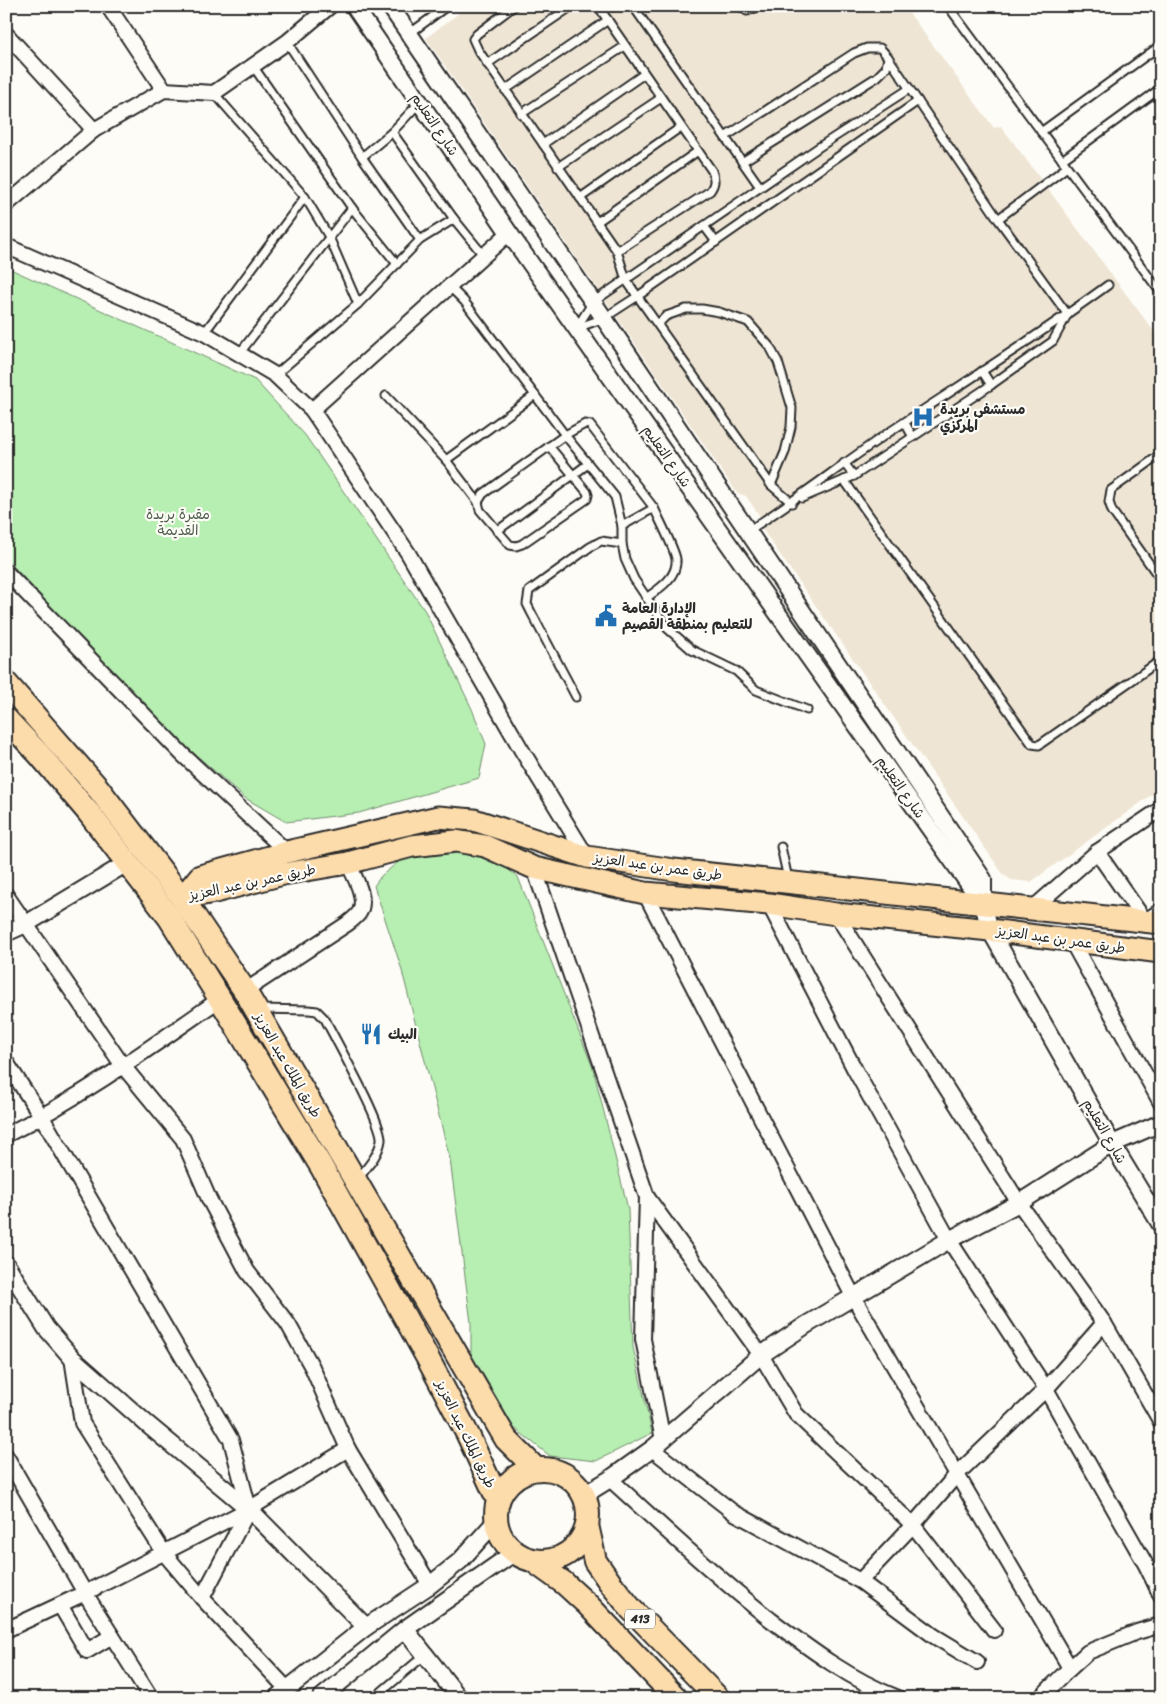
<svg xmlns="http://www.w3.org/2000/svg" width="1167" height="1704" viewBox="0 0 1167 1704" font-family="Sriracha,'Playpen Sans Arabic',sans-serif">
<rect width="100%" height="100%" fill="#fdfcf7"/>
<filter id="ink" filterUnits="userSpaceOnUse"><feTurbulence type="fractalNoise" baseFrequency=".02" numOctaves="2"/><feDisplacementMap in="SourceGraphic" scale="10" xChannelSelector="R" yChannelSelector="G"/><feConvolveMatrix kernelMatrix="1 2 1 2 8 2 1 2 1" color-interpolation-filters="sRGB"/></filter>
<g filter="url(#ink)">
<polygon fill="#efe5d4" points="468,6 904,6 994,128 1001,126 1161,341 1161,788 1031,882 1011,880 1003,874 760,526 761,518 746,496 737,493 426,38"/>
<g fill="#b7eeb1" stroke="#718c6e">
<polygon points="6,267 255,380 305,435 425,611 472,709 486,744 479,778 359,813 286,822 245,798 137,703 6,558"/>
<polygon points="451,849 494,859 518,877 593,1068 628,1209 633,1347 652,1433 596,1461 550,1456 513,1427 471,1356 471,1323 450,1159 401,967 374,886 381,876 408,854"/>
</g>
<g fill="none" stroke-linecap="round" stroke-linejoin="round">
<g stroke="#2b2b2b" stroke-width="11">
<g id="service">
<polyline points="514,6 477,34 473,39 478,50 617,251 626,280 771,485 792,503"/>
<path d="M598,6L712,171C715,180 715,184 710,191L617,251"/>
<polyline points="633,6 760,187"/>
<polyline points="740,6 747,11 760,6"/>
<polyline points="948,6 1161,293"/>
<polyline points="409,34 447,6"/>
<polyline points="287,42 362,157 420,240"/>
<polyline points="888,57 998,219 1068,315"/>
<polyline points="487,64 572,6"/>
<polyline points="505,90 608,20"/>
<polyline points="214,93 305,197 329,237 358,304 275,375"/>
<polyline points="521,114 625,46"/>
<polyline points="392,132 454,219"/>
<polyline points="1041,132 1161,45"/>
<polyline points="725,137 854,53 867,48 880,48 888,57 886,68 877,77 742,162"/>
<polyline points="543,144 644,74"/>
<polyline points="362,157 392,132 420,102"/>
<polyline points="1062,160 1161,88"/>
<polyline points="558,167 661,98"/>
<polyline points="580,198 681,127"/>
<polyline points="352,208 397,264"/>
<polyline points="998,219 1067,167"/>
<polyline points="597,222 698,151"/>
<polyline points="704,226 716,242"/>
<polyline points="450,287 464,301 565,435 615,497 622,526 622,544 625,559 634,579 667,628 692,650 736,671 756,690 807,710"/>
<polyline points="358,304 420,240 454,219 484,256"/>
<polyline points="658,324 666,316 686,309 702,309 719,312 748,322 770,347 778,362 792,408 791,427 785,452 771,485"/>
<polyline points="577,327 593,302 819,147 909,89"/>
<polyline points="577,328 604,318 638,296 918,101"/>
<polyline points="204,333 305,197"/>
<polyline points="239,354 352,208 253,66"/>
<polyline points="982,371 991,385"/>
<polyline points="386,396 446,460 478,502"/>
<polyline points="905,423 913,437"/>
<polyline points="549,446 587,492 588,495 587,499 522,544 516,546 510,545 480,510 478,502 483,494 565,435 585,424 590,425 654,508 622,526"/>
<polyline points="1161,454 1111,490 1109,502 1112,511 1161,580"/>
<polyline points="446,460 535,395"/>
<polyline points="844,463 854,476"/>
<polyline points="844,480 1032,744 1039,745 1161,660"/>
<polyline points="802,498 854,476 991,385 1053,341 1066,317"/>
<polyline points="497,531 588,464"/>
<path d="M748,531C796,500 841,465 888,433C962,384 1037,337 1108,285"/>
<path d="M646,598C659,589 678,577 676,559C675,550 659,519 654,508"/>
<polyline points="576,697 531,612 527,604 529,591 590,547 601,541 622,544"/>
<polyline points="781,847 788,879"/>
<path d="M259,1009L309,1010L317,1011L325,1019C335,1039 383,1123 381,1140C379,1155 367,1167 358,1179"/>
<polyline points="374,1698 426,1654"/>
</g>
</g>
<g stroke="#2b2b2b" stroke-width="18">
<g id="minor">
<polyline points="108,6 164,90"/>
<polyline points="6,34 94,130"/>
<polyline points="6,205 94,130 164,90 214,93 287,42 330,6"/>
<polyline points="6,246 204,333 275,375 312,410 408,553 521,749 587,857"/>
<polyline points="312,410 509,233"/>
<polyline points="6,572 182,754 287,852"/>
<polyline points="1097,852 1145,921 1161,911"/>
<polyline points="534,868 647,1197 761,1355 796,1414 913,1525 994,1630"/>
<polyline points="645,893 854,1298 1070,1668"/>
<polyline points="6,895 123,1066 183,1139 209,1199 247,1271 288,1324 312,1367 348,1449 430,1585"/>
<polyline points="769,904 855,1070 949,1240 1046,1389 1146,1565 1161,1596"/>
<polyline points="1031,910 1097,852 1161,809"/>
<polyline points="836,914 1019,1203 1104,1323 1161,1422"/>
<polyline points="1072,942 1161,1103"/>
<path d="M245,991L347,924C351,921 356,917 359,913C368,899 354,876 348,863"/>
<polyline points="6,1062 42,1117 231,1440 249,1509 202,1598"/>
<path d="M6,1135C82,1097 151,1047 220,999"/>
<polyline points="647,1197 643,1339 663,1440"/>
<polyline points="72,1358 82,1423 164,1553 202,1598 287,1689"/>
<polyline points="652,1449 733,1512 860,1581 934,1636 977,1662"/>
<polyline points="6,1456 85,1593 151,1698"/>
<path d="M610,1479C663,1527 715,1576 771,1620C811,1650 851,1680 898,1698"/>
<polyline points="860,1581 913,1525 958,1473 1046,1389 1104,1323"/>
<polyline points="60,1605 87,1651 112,1636"/>
<polyline points="6,1630 85,1593 249,1509 348,1449"/>
<polyline points="1040,1698 1066,1672 1088,1652 1137,1632 1161,1625"/>
</g>
</g>
<g stroke="#2b2b2b" stroke-width="20">
<g id="tertiary">
<polyline points="354,6 509,233 983,904"/>
<polyline points="390,6 593,302 983,879 983,904 990,930 1112,1144 1161,1225"/>
<polyline points="6,933 26,924 127,863"/>
<polyline points="6,1264 46,1328 72,1358 147,1424 249,1509 366,1627"/>
<polyline points="584,1495 610,1479 652,1449 761,1355 806,1325 949,1240 1019,1203 1112,1144 1161,1123"/>
<polyline points="405,1629 459,1698"/>
<polyline points="276,1698 366,1627 430,1585 460,1561 496,1521"/>
<polyline points="321,1698 405,1629 515,1552"/>
</g>
</g>
<g stroke="#2b2b2b" stroke-width="25">
<g id="primary">
<polyline points="182,898 200,876 287,852 438,817 474,820 587,857 674,870 1161,923"/>
<polyline points="182,898 215,892 283,874 348,863 412,846 456,841 485,846 534,868 645,893 769,904 836,914 990,930 1161,952"/>
</g>
</g>
<g stroke="#2b2b2b" stroke-width="26">
<g id="trunk">
<polyline points="6,683 97,787 182,898 245,991 506,1439 536,1469"/>
<polyline points="6,719 39,754 89,813 169,917 220,999 321,1166 427,1357 468,1435 498,1500"/>
<circle cx="542" cy="1515" r="46"/>
<polyline points="587,1525 595,1561 611,1584 632,1610 718,1698"/>
<polyline points="532,1560 564,1583 588,1605 676,1698"/>
</g>
</g>
<use href="#service" stroke="#fdfcf7" stroke-width="7"/>
<use href="#minor" stroke="#fdfcf7" stroke-width="14"/>
<use href="#tertiary" stroke="#fdfcf7" stroke-width="16"/>
<use href="#primary" stroke="#fddcac" stroke-width="21"/>
<use href="#trunk" stroke="#fddcac" stroke-width="22"/>
</g>
</g>
<defs>
<g id="hospital-bare" transform="scale(1.725)"><path d="M-5-5h3v3.5h4V-5h3V5h-3V1.5h-4V5h-3Z" fill="#1f6fb2" stroke="#fdfcf7" stroke-width="2.5" paint-order="stroke"/></g>
<g id="civic-bare" transform="scale(1.725)"><path d="M-.6-6.5H3V-4.5H.6V-3L4-1V1h2V6H-6V1h2V-1L-.6-3ZM-1.2 2.5V6h2.4V2.5Z" fill="#1f6fb2" stroke="#fdfcf7" stroke-width="2.5" paint-order="stroke"/></g>
<g id="restaurant-bare" transform="scale(1.725)"><path d="M-5-6h1v4h1v-4h1v4h1v-4h1v5L-1.5 .5V6h-2V.5L-5-1ZM5-6V6H3V1.5H1.5Q1.5-4 5-6Z" fill="#1f6fb2" stroke="#fdfcf7" stroke-width="2.5" paint-order="stroke"/></g>
</defs>
<g fill-rule="evenodd">
<use href="#hospital-bare" x="923" y="417"/>
<use href="#civic-bare" x="606" y="616"/>
<use href="#restaurant-bare" x="371" y="1034"/>
</g>
<g text-anchor="middle" stroke-width="4.5" stroke-linejoin="round" paint-order="stroke">
<rect fill="#fdfcf7" stroke="#6a6a68" stroke-width="1" x="625" y="1609.5" width="30" height="19" rx="4"/>
<g font-size="12" font-weight="bold" fill="#2b2b2b">
<text x="640" y="1623">413</text>
</g>
<g font-size="14" fill="#2b2b2b" stroke="#fdfcf7">
<text transform="translate(435 124) rotate(56)" y="5">شارع التعليم</text>
<text transform="translate(667 456) rotate(55)" y="5">شارع التعليم</text>
<text transform="translate(901 787) rotate(55)" y="5">شارع التعليم</text>
<text transform="translate(658 866) rotate(8)" y="5">طريق عمر بن عبد العزيز</text>
<text transform="translate(252 882) rotate(-12)" y="5">طريق عمر بن عبد العزيز</text>
<text transform="translate(1061 939) rotate(8)" y="5">طريق عمر بن عبد العزيز</text>
<text transform="translate(288 1065) rotate(60)" y="5">طريق الملك عبد العزيز</text>
<text transform="translate(1105 1131) rotate(60)" y="5">شارع التعليم</text>
<text transform="translate(466 1434) rotate(64)" y="5">طريق الملك عبد العزيز</text>
</g>
<g font-size="14" font-weight="bold" fill="#2b2b2b" stroke="#fdfcf7" text-anchor="start">
<text x="940" y="414">مستشفى بريدة<tspan x="940" dy="16">المركزي</tspan></text>
<text x="622" y="613">الإدارة العامة<tspan x="622" dy="16">للتعليم بمنطقة القصيم</tspan></text>
<text x="388" y="1039">البيك</text>
</g>
<g font-size="14" fill="#4e5c4c" stroke="#fdfcf7">
<text x="178" y="519">مقبرة بريدة<tspan x="178" dy="16">القديمة</tspan></text>
</g>
</g>
<rect width="1167" height="1704" fill="none" stroke="#fdfcf7" stroke-width="25"/>
<rect x="12" y="12" width="1142" height="1679" fill="none" stroke="#2b2b2b" stroke-width="2" filter="url(#ink)"/>
</svg>
